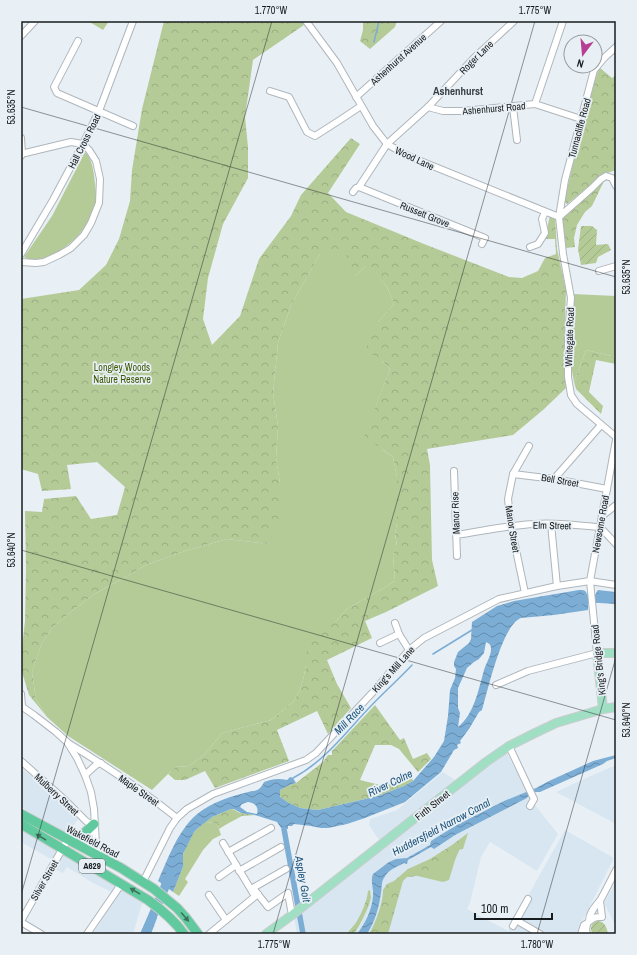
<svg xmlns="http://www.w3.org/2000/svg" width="637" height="955" viewBox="0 0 637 955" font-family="'Archivo Narrow',sans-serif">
<defs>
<pattern id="forest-crowns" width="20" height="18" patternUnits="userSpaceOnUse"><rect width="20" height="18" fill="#b4cb97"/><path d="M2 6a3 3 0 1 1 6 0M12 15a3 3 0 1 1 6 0" fill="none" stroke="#9aae82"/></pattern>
<pattern id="garden-furrows" width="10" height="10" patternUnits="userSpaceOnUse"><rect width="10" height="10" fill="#b4cb97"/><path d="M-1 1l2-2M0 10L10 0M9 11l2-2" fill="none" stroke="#9aae82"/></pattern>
<pattern id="water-waves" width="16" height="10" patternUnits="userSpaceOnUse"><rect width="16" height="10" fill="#7cadd5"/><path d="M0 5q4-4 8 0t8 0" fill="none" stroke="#658cac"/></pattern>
</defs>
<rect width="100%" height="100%" fill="#e8f0f6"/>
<g fill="#d7e6f1">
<polygon points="507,753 531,800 558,834 537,871 490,842 481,857 470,903 467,909 508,931 565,830 614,858 576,934 297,934 294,917 379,840 369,825 370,819 397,810 443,772 461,784"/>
<polygon points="616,765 616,824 556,792 584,779"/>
<polygon points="21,768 41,784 78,819 57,850 143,900 133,934 93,934 118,895 93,883 67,867 63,873 55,869 58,863 21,842 21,817 26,810 21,806"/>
<polygon points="616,882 616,927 604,903"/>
</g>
<g fill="#b4cb97">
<polygon points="88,21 109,21 103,30"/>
<path d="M85,152C91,157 93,168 94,175C95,186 98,198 94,209C91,216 87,225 82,231C72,244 41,268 24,257L52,216Z"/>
<polygon points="320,254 346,254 355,276 365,267 369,265 387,287 394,304 378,322 382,361 390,369 374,411 383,450 393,457 397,477 397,523 395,534 397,546 393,555 395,581 384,588 348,608 336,621 306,666 303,680 299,692 293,702 271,720 222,733 205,754 189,766 175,767 152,790 68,736 47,717 36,699 32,672 41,645 52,628 73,610 96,593 122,579 146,565 185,551 227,539 268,544 280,483 276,458 278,426 273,393 278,343 291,305"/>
<polygon points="573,294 616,296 616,357 586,350 574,382 572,371"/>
<polygon points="205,822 216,823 219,829 221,835 213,839 203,850 185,879 188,882 179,896 173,892 183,867 182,858 185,849 194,832 198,828"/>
<polygon points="461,846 455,860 449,880 443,882 409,874"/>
</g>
<g fill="url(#forest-crowns)">
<polygon points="164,21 302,21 304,25 253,60 245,117 248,147 248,178 223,224 208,278 203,319 212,345 240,316 259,259 291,216 301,195 351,138 360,144 328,193 346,212 424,244 509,277 522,278 538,271 545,258 556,254 555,239 545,239 550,215 555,216 557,249 566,290 564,362 567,387 543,410 513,435 427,449 430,465 432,560 438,586 386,612 365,621 372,638 327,660 337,684 351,708 328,734 317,711 277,730 289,761 215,788 205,771 185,780 175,780 168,774 175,767 189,766 205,754 222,733 271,720 293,702 299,692 303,680 306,666 307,647 336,621 348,608 384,588 395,581 393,555 397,545 395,534 397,523 397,477 393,457 364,436 390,369 382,361 365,350 378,322 394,304 387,287 369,266 365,267 355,276 349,275 346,254 320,254 291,305 278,343 273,393 278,426 276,458 280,483 280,518 268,544 227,539 185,551 146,565 122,579 96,593 73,610 52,628 41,645 32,672 36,699 47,717 29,695 22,672 22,648 25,621 26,569 25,511 42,512 44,499 76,496 91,519 117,515 125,487 97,462 67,465 71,489 42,491 38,474 21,469 21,299 79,290 106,265 119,239 130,201 132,170 142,109"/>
<polygon points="363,21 397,21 395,27 370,49 360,41 363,30"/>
<polygon points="599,67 612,78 616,75 616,170 599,176 589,186 567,204 564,202 584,117"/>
<path d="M604,181L592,206L585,212L577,225L574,238L575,247L566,248C565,237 561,225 564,215Z"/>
<polygon points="586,350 616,357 616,364 596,360 589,392 603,406 601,414 576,389 574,382"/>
<path d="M375,705L400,740L404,738L413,759L427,753L431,759L418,772L399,749L391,745H375L360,780L380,785L393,781L411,773L413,781L404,786L378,796L318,810L300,808L289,803L280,797V790C286,787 290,784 296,783L323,762L328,755H332V751Z"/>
<path d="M231,809C235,809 237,812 240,813C245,814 252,814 257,815L242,816L227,824L219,829L216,823L205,822L212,817Z"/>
<path d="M468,833L463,849L457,850L437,867L412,877H407L403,881L388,934H369C376,922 383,903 383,890L387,884L394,881L408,869L430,859L452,845Z"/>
<path d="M370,890C370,891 371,896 371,897C370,906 359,927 354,934H347C350,929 354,926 357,921C362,912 367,901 368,891Z"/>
</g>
<g fill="url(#garden-furrows)">
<polygon points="581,226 592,226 597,230 596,245 608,244 611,250 598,257 596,263 581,265 578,249"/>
<path d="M597,921C605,921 606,927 608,933L606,934H593C589,929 591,923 597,921Z"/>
</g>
<g fill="url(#water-waves)" fill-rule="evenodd">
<path d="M579,590C582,590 585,590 586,592C589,596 588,606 588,610L554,615L521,618C502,625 488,690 482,710L479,712L469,729L460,741L461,743L457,745L458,748L454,750L441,772L405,802L365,818L347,824L328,828H321L311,826L294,824L292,826H288V829L281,828L277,822L255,815L241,813L234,809H231L212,817L198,828L194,832L183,854V867L173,892L158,881C168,859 177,832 196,815C211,802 232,796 252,791C258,791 261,788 264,782C272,779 278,778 287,780L290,777L293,778L296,783C290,784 286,787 280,790V797L289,803L300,808L318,810L378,796L404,786L413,781L434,757L444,741L448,716L450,690L455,678L456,669L454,666V662L458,652L469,643L471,639L472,622L497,606L514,601ZM486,642C490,644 491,645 491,649C491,656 486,663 484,670C479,688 474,715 458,727L460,713L458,708V688L467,668L474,662L479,659L484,653ZM248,802C255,803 259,807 257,814L247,812L240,807L242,804Z"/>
<polygon points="598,590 616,592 616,604 599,603 596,593"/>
<path d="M616,755V758L607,761L603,764L540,792H535L525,799L455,835L434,849L431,847L408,860L407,864L404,863C396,867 388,870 384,878C381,882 382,888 381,893C379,907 375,922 367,934H357C365,924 372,910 373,896C374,889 370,882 373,874L389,862L396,859L407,858L430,845L431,841L455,826L504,801L536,788L549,781L593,761Z"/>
<polygon points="150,912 157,918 151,934 140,934"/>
</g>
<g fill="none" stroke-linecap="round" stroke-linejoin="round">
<g stroke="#7cadd5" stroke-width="1.5">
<polyline points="374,42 379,21"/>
<polyline points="433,654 472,630"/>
<path d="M293,778C324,762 345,733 369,708C383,693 398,680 412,665"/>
</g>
<polyline stroke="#7cadd5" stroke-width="5.5" points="284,829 303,934"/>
<g stroke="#7cadd5" stroke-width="9">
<polyline points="576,600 616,597"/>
<polyline points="145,934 170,875"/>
</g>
<g stroke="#afb6bc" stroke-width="8">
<g id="minor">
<polyline points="306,21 337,63 373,126 387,144 408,156 559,217"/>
<polyline points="21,36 35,21"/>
<polyline points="78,41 54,87 57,93 133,126"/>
<polyline points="616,47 604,58 594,70 565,180 559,217 563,254 571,298 568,336 568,377 571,395 577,404 616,437"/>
<polyline points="270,91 289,97 307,132 315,136 340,120 361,106"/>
<polyline points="356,97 441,21"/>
<polyline points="535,104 563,21"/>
<polyline points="428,107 443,111 462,111 535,104 581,119"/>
<polyline points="513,107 517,140"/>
<polyline points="21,138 22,153 21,156"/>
<polyline points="21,154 71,142 83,144"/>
<polyline points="359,187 485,238 482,244"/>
<polyline points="353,192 356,188 359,187 387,144 428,107 474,58 514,21"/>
<polyline points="559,217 592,188 601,179 606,176 612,178 616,186"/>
<polyline points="530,247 538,244 545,233 542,219 545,212"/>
<polyline points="21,254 53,200 83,144 99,111 133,21"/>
<polyline points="21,262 36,263 44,262 59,255 71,248 84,235 91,223 99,203 100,179 96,161 89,150 83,144"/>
<polyline points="599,271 616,266"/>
<polyline points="454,471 457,556"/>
<polyline points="513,474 554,479 607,489"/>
<polyline points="554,479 601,425"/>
<polyline points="602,516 616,505"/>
<polyline points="551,524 557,586"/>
<path d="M456,535C483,531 509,525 535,524C557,522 579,526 600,527L616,544"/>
<polyline points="525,593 511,526 508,499 513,474 529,446"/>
<polyline points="395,623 399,634 409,650"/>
<polyline points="380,643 399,634"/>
<polyline points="496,685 528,671 597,653 590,581 616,440"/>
<polyline points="21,694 22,706"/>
<polyline points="21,706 34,715 56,732 67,742 77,758 85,775 91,792 94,809 96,844 97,849 100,856"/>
<path d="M68,743C106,766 142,790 177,818"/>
<polyline points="509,746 533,797 534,799 530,806"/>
<polyline points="21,761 65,800 86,821 89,823 94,824"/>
<polyline points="85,775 96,765 101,763"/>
<polyline points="223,843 253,893"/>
<polyline points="90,851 89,836 92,827"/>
<polyline points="228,852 271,828"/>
<polyline points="239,871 281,847"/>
<polyline points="219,877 236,865"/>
<polyline points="143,882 170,828 177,818 187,809 213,794 306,760 316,753 373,692 409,650 424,638 499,599 557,586 590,581 616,585"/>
<polyline points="253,888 268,907 288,893 292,915"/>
<polyline points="251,889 286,869"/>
<polyline points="209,895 226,920"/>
<polyline points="516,920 540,934"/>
<polyline points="21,921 68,839"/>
<path d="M589,921C589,912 596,906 601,899C606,890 611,880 616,870"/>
<polyline points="21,922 41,934"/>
<polyline points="513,926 528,899"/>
<polyline points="87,934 122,883"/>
<polyline points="209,934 258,894"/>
<path d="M581,934L584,925C591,922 591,916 602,917L600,901"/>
<polyline points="587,934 586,930 587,924"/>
</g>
</g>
<g stroke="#cccdce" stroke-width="10">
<g id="major">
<polyline points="603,709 597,653 616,653"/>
<polyline points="266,934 292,915 486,762 509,746 533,734 556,723 603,709 616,707"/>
</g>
</g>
<g stroke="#cccdce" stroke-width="11">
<g id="highway">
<polyline points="21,814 121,868 154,889 177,908 186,918 198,934"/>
<path d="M21,824L148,900C162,910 174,920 184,934"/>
<polyline points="68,839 80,837 94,824"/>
</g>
</g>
<use href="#minor" stroke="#fff" stroke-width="6"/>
<use href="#major" stroke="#a0dfc4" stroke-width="8"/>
<use href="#highway" stroke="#60c99d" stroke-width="9"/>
</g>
<defs><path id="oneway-solid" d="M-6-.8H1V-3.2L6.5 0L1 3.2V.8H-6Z"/></defs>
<g fill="#3c725e">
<use href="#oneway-solid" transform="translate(41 837) rotate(-149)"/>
<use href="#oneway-solid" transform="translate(135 891) rotate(-149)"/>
<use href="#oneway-solid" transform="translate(185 917) rotate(49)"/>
</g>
<path fill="none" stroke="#191c1e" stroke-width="1" stroke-opacity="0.45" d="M21,107L616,277M21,550L616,720M21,895L272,21M273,934L535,21M537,934L616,657"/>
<g text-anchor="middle" stroke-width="3.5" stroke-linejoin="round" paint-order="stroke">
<rect fill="#e8f0f6" stroke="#575c5f" stroke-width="1" x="79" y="859" width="26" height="14" rx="3"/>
<g font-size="9" font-weight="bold" fill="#191c1e">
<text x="92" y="869">A629</text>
</g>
<g font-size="10" fill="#191c1e" stroke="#e8f0f6">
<text transform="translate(476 57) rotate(-45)" y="4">Roger Lane</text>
<text transform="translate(398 59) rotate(-42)" y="4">Ashenhurst Avenue</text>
<text transform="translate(494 108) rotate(-5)" y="4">Ashenhurst Road</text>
<text transform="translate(579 128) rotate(-75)" y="4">Tunnacliffe Road</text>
<text transform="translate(84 141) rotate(-63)" y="4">Hall Cross Road</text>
<text transform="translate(415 158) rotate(25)" y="4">Wood Lane</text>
<text transform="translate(425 214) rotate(22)" y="4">Russett Grove</text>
<text transform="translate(569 337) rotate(-88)" y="4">Whitegate Road</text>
<text transform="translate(560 480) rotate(10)" y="4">Bell Street</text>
<text transform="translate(455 513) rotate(-92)" y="4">Manor Rise</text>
<text transform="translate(600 524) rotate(-80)" y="4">Newsome Road</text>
<text transform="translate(552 525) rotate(1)" y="4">Elm Street</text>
<text transform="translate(513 529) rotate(81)" y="4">Manor Street</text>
<text transform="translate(598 660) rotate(-96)" y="4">King's Bridge Road</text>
<text transform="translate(393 669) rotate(-48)" y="4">King's Mill Lane</text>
<text transform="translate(139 790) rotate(35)" y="4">Maple Street</text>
<text transform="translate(57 794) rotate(43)" y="4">Mulberry Street</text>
<text transform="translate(432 805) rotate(-39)" y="4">Firth Street</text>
<text transform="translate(93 841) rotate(28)" y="4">Wakefield Road</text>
<text transform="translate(44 880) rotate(-60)" y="4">Silver Street</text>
</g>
<g font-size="10" fill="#3d5804" stroke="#e8f0f6">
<text x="122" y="371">Longley Woods<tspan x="122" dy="12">Nature Reserve</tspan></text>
</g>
<g font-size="11" font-weight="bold" fill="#3a4045" stroke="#e8f0f6">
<text x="458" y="95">Ashenhurst</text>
</g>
<g font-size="11" font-style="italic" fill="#1b5279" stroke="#e8f0f6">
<text transform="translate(349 719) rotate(-46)" y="4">Mill Race</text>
<text transform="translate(390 783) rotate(-26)" y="4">River Colne</text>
<text transform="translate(441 827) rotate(-28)" y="4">Huddersfield Narrow Canal</text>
<text transform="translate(303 879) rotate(80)" y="4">Aspley Goit</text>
</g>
</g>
<rect width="637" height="955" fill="none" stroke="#e8f0f6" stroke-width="44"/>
<g transform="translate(583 54) rotate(196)"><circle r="19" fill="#e8f0f6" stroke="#959ba0"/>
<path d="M0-3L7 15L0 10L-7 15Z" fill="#b63e93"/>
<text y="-6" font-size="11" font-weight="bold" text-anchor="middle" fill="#191c1e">N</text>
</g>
<path d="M475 913v6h77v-6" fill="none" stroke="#191c1e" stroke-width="2"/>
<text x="481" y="913" font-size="12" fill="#191c1e" stroke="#e8f0f6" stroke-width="3" paint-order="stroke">100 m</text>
<rect x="22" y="22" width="593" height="911" fill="none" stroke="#191c1e" stroke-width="1.5"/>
<g font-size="10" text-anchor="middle" fill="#191c1e">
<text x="271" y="14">1.770°W</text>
<text x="535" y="14">1.775°W</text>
<text transform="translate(11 107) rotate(-90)" y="4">53.635°N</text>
<text transform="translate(626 277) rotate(-90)" y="4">53.635°N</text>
<text transform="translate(11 550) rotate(-90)" y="4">53.640°N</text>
<text transform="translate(626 720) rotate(-90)" y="4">53.640°N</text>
<text x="274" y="948">1.775°W</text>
<text x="537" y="948">1.780°W</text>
</g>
</svg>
